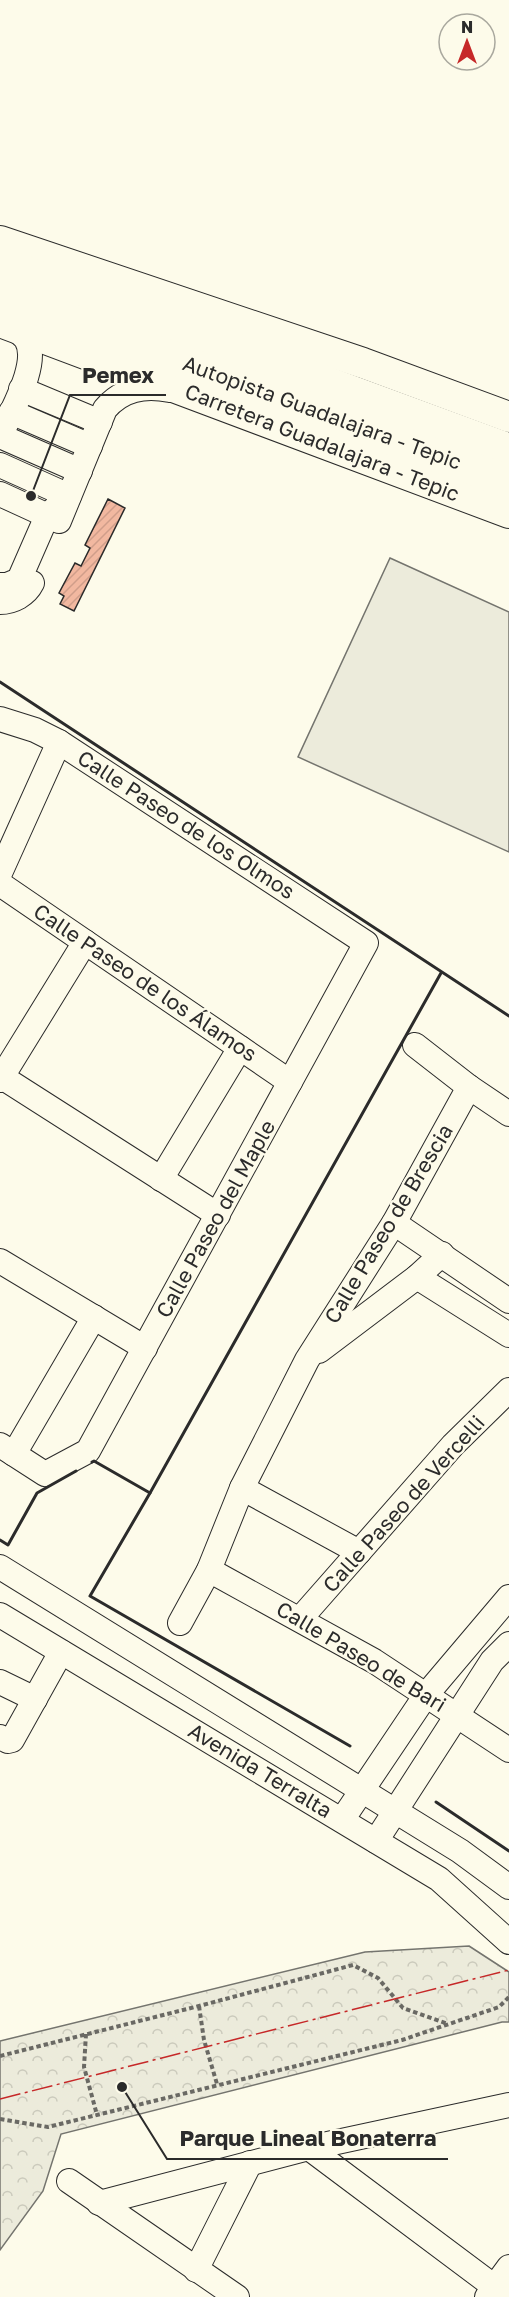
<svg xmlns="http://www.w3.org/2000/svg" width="509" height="2297" viewBox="0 0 509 2297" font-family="'Golos Text',sans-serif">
<defs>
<pattern id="park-crowns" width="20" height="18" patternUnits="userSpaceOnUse" patternTransform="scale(1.5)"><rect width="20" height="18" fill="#ecebdb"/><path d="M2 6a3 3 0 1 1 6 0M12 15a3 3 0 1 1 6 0" fill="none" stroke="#cbcabc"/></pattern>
<pattern id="building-hatch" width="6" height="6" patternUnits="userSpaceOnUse" patternTransform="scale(1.5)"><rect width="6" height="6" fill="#f2b8a0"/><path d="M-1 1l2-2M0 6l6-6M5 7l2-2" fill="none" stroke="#d09e8a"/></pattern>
</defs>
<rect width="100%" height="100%" fill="#fdfbea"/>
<polygon fill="url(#park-crowns)" stroke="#74746e" stroke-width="1.5" points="469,1946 509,1972 509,2022 502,2022 61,2134 43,2191 0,2250 0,2041 365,1952"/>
<polygon fill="#ecebdb" stroke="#74746e" stroke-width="1.5" points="390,558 509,612 509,852 298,757"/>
<polygon fill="url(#building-hatch)" stroke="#2b2b2b" stroke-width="1.5" points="108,499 125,508 74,611 60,604 64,596 59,593 75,563 81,566 90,548 85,545"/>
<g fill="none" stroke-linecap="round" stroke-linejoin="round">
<g stroke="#2b2b2b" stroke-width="26">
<g id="minor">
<polyline points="21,389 100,422"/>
<polyline points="11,412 90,446"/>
<polyline points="0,436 80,471"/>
<path d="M0,437C10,413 41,363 26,339C22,334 16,330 11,326"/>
<polyline points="0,465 69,496 47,516 19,580 7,585 0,585"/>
<path d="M0,494L59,521L105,409C122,389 144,385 170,390"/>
<path d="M0,602C13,602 26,595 32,583"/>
<polyline points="0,719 35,730 59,742 366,943 88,1451 45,1474 0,1445"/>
<polyline points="0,873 59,742"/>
<polyline points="0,884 290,1082"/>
<polyline points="415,1045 469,1087 509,1114"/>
<polyline points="2,1077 218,1215"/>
<polyline points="0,1080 85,942"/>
<polyline points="161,1179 240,1048"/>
<polyline points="394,1223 509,1301"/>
<polyline points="0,1261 145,1348"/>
<polyline points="417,1277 509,1335"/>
<polyline points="319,1351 417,1277 442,1254"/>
<polyline points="14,1454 94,1317"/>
<polyline points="242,1488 359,1552"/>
<polyline points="0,1567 460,1851 509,1887"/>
<polyline points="209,1570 374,1661 509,1750"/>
<polyline points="0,1615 439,1879 509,1942"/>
<polyline points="300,1619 453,1445 509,1390"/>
<polyline points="180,1623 209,1570 242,1488 307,1360 394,1223 469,1087"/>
<polyline points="0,1682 35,1699"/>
<polyline points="0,1737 8,1741 12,1740 61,1652"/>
<polyline points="342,1820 426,1695 509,1597"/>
<polyline points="376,1841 492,1661 509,1644"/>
<polyline points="309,2148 508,2297"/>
<polyline points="69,2181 237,2297"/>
<polyline points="99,2203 309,2148 509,2105"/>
<polyline points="196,2270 250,2163"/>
<polyline points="487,2297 509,2267"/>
</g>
</g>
<g stroke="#2b2b2b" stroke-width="32">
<g id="major">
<polyline points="0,241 363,363 509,417"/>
<polyline points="0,322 509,513"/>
</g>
</g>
<g stroke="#2b2b2b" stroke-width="35">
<g id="highway">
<polyline points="0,263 509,450"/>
<polyline points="0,294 509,482"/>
</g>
</g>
<g stroke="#6a6964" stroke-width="4" stroke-dasharray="4.5 3" stroke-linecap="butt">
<polyline points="199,2006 204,2040 217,2084"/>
<polyline points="86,2034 84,2067 97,2115"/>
<polyline points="0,2056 199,2006 353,1965 378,1978 403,2008 448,2024"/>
<polyline points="0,2119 48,2127 402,2040 499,2007 509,1997"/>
</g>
<use href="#minor" stroke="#fdfbea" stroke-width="24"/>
<use href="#major" stroke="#fdfbea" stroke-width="30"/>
<use href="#highway" stroke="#fdfbea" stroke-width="33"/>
<g stroke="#2b2b2b" stroke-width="3">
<polyline points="0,682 509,1016"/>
<polyline points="92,1462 94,1461 150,1493 441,973"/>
<polyline points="150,1493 90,1596 350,1746"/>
<polyline points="0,1540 8,1545 37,1493 76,1471"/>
<polyline points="436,1802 509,1851"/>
</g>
<polyline stroke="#c62828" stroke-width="1.5" stroke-dasharray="21 4.5 3 4.5" stroke-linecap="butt" points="0,2099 509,1970"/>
</g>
<g text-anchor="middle" stroke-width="4.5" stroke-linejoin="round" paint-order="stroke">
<g font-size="21" fill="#2b2b2b" stroke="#fdfbea">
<text transform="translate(322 413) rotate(20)" y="7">Autopista Guadalajara - Tepic</text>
<text transform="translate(322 443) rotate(21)" y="7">Carretera Guadalajara - Tepic</text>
<text transform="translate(186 825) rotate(33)" y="7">Calle Paseo de los Olmos</text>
<text transform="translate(145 983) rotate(34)" y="7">Calle Paseo de los Álamos</text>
<text transform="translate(216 1219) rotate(-61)" y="7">Calle Paseo del Maple</text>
<text transform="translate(389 1224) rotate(-59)" y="7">Calle Paseo de Brescia</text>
<text transform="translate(404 1504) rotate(-48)" y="7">Calle Paseo de Vercelli</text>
<text transform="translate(361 1657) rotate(31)" y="7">Calle Paseo de Bari</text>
<text transform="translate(260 1771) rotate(31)" y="7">Avenida Terralta</text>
</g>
</g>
<path fill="none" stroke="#2b2b2b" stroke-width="2" d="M31 496L70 395H166M122 2087L167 2159H448"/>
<g fill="#2b2b2b" stroke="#fdfbea" stroke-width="2">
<circle cx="31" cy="496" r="6"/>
<circle cx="122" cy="2087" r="6"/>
</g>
<g font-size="22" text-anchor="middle" font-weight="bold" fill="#2b2b2b" stroke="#fdfbea" stroke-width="4.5" stroke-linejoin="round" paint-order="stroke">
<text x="118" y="383">Pemex</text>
<text x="308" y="2146">Parque Lineal Bonaterra</text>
</g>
<g transform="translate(467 42)"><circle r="28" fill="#fdfbea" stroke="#a9a89e" stroke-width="1.5"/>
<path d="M0-4.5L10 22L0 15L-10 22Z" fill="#c62828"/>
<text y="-9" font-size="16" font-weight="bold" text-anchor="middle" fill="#2b2b2b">N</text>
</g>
</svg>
